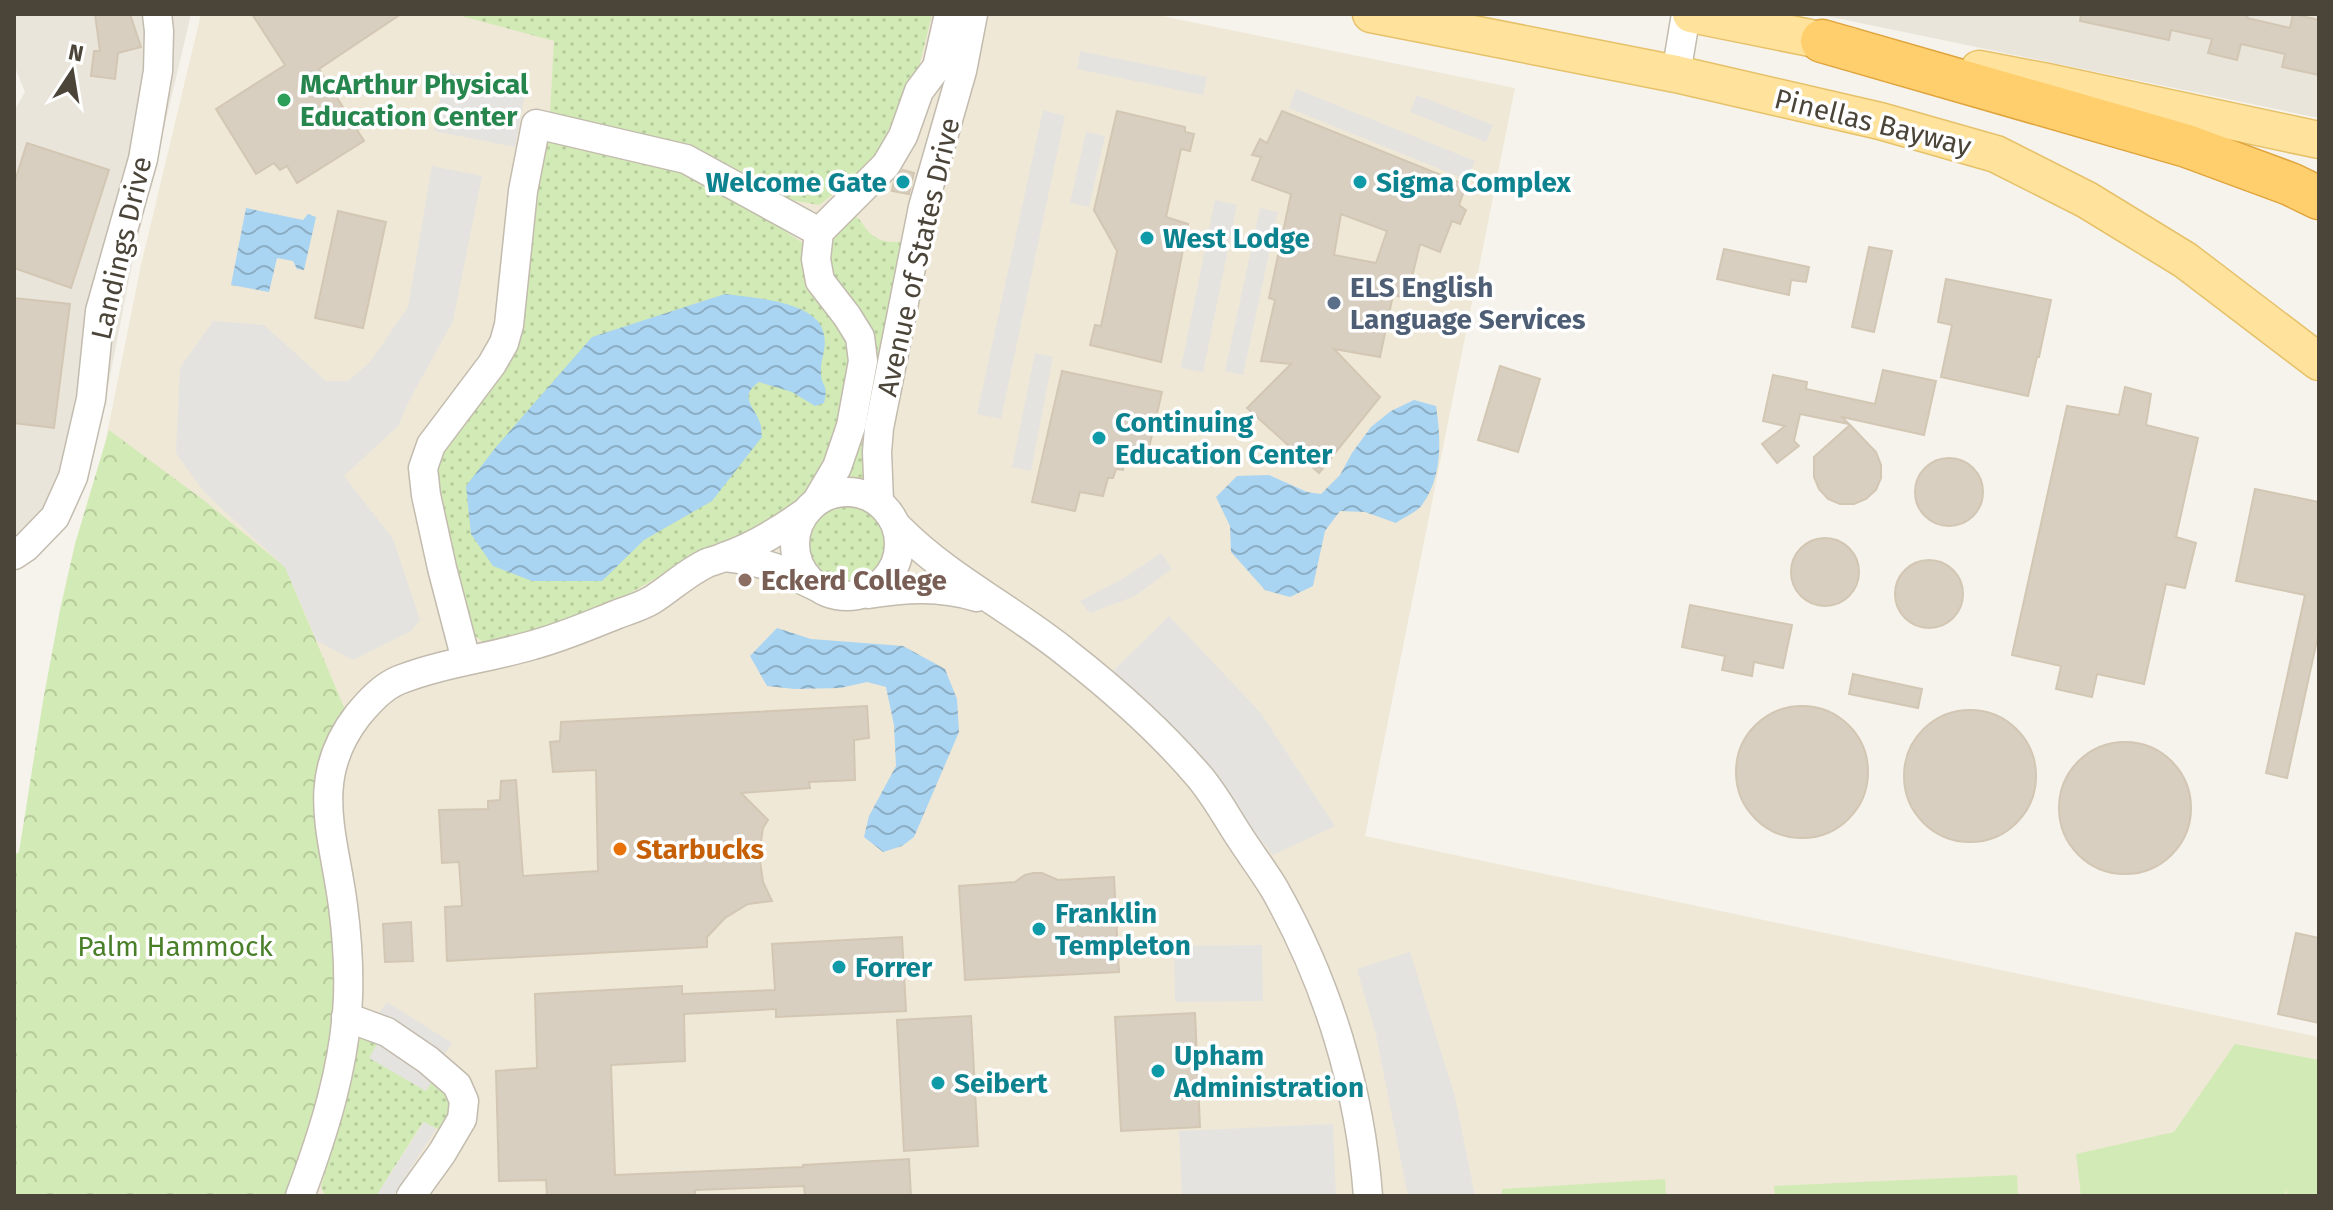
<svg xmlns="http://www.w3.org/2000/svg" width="2333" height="1210" viewBox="0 0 2333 1210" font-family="'Fira Sans',sans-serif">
<defs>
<pattern id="grass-dots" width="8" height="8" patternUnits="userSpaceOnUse" patternTransform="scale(2)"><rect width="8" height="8" fill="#d2eab5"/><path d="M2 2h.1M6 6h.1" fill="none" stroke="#b6ca9c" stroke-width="1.8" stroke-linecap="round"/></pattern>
<pattern id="forest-crowns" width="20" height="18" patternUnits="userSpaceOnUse" patternTransform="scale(2)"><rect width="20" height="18" fill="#d2eab5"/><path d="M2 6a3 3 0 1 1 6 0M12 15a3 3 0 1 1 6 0" fill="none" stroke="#b6ca9c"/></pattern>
<pattern id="water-waves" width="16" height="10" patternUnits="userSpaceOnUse" patternTransform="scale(2)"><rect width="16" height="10" fill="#a9d4f2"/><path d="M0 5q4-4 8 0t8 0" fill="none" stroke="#8caec5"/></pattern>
</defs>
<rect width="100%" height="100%" fill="#f6f3ec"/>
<g fill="#eae5da">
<polygon points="14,14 191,14 132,264 100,427 89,471 75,508 14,557 14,111 25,92 14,65"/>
<polygon points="1817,14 2319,14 2319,118"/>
</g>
<polygon fill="#efe8d6" points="201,14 1152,14 1515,88 1365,836 2319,1037 2319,1196 14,1196 28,826 141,265"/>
<g fill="url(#grass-dots)">
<polygon points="454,14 932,14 917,75 869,167 819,205 769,196 691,147 550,113 554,41"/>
<polygon points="576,139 667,164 766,218 804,244 852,356 830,461 804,501 769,528 677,566 594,614 508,640 483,642 470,632 447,543 436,464 446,440 504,369 546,142"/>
<path d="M849,213C861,217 861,224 869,232C879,243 893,243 908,241L864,484L848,481L847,474C856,441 879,379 876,347C874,334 867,325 859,316C851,306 842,297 836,287C820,261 833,234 849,213Z"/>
<circle cx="850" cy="546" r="43"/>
<path d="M374,1038L377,1044L370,1058L426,1091L434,1078C452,1101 457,1104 442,1131L423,1122L376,1196H325L321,1187L346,1095L354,1049L360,1039Z"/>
</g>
<polygon fill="url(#forest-crowns)" points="109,430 206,502 285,567 346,712 321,757 315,816 336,933 335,995 328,1057 310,1141 288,1196 14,1196 14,855 19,852 43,701 60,610 75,544"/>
<g fill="#d2eab5">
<polygon points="2235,1044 2319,1060 2319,1196 2286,1196 2287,1188 2284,1196 2081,1196 2076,1154 2174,1132"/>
<polygon points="2017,1175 2018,1196 1775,1196 1774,1186"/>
<polygon points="1665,1179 1666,1196 1502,1196 1502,1189"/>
</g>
<g fill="#e5e3e0">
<polygon points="1080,51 1207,77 1203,95 1077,69"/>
<polygon points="445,72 526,88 515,147 434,131"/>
<polygon points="1296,89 1475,161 1467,180 1289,108"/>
<polygon points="1417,95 1493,125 1486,142 1410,112"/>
<polygon points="1043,110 1065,116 1001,419 977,414"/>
<polygon points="1086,132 1105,136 1089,207 1070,203"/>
<polygon points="432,166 482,176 453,321 410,399 398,426 344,476 393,539 420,620 411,631 353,660 317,641 285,567 204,492 176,453 180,368 213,321 264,325 326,381 348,381 370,362 408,307"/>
<polygon points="1215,200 1237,205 1203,372 1181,368"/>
<polygon points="1260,208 1278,212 1243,375 1225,371"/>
<polygon points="1035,353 1053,357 1031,471 1012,467"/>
<polygon points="1161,553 1172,569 1135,596 1090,613 1080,601 1124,578"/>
<polygon points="1169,616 1260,712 1335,826 1273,855 1190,754 1111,673"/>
<polygon points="1262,945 1263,1001 1175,1002 1174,946"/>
<polygon points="1410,952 1455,1097 1475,1196 1408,1196 1376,1035 1357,969"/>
<polygon points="387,1002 452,1043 444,1056 378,1015"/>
<polygon points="377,1044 434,1078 426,1091 369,1058"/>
<polygon points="424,1122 436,1129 393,1196 376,1196"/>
<polygon points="1333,1124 1336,1196 1182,1196 1179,1131"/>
</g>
<g fill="url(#water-waves)">
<polygon points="246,208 303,220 308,214 316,217 304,270 297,269 293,261 277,258 269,292 231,285"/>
<path d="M725,294C753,298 819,301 824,335C827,350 820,360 821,373C821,387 829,383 824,403L815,406L792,392L759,382C737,397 756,408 760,423C762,427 761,432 762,437L712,501L644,540L602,581H532L493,566L471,534L466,486L496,447L592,337Z"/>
<path d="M1414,400L1436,406C1441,439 1443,476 1422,505C1417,512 1404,517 1396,523L1365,512L1340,511L1325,531L1313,586L1290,597L1265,590L1231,552L1230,526L1216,497L1237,476L1269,475L1307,492L1321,494L1340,475L1352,453L1371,427L1391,411Z"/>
<polygon points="777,628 811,639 903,646 945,669 957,699 959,732 914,837 902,846 883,852 864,837 869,816 896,766 894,725 886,687 867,682 840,688 795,689 767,686 750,656"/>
</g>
<g fill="#d8cfc1" stroke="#d3c7b4" stroke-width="2" fill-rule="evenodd">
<polygon points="95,14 130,14 141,47 118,53 115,79 91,76 94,51 100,51"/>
<polygon points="252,14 401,14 319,69 364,141 297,183 287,166 280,170 274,163 256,174 216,109 285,65"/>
<polygon points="2081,14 2248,14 2247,18 2290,28 2293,14 2319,20 2319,75 2282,67 2285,54 2241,44 2237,60 2208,53 2212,39 2171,30 2169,40 2080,21"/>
<polygon points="1117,111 1185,127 1185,132 1194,134 1190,151 1181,149 1166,217 1188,224 1161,362 1090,345 1095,325 1101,326 1117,251 1094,210"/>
<path d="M1282,111L1466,185L1459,205L1466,210L1460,224L1452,221L1440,252L1420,244L1407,298L1393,295L1380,357L1334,349L1380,397L1319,473L1247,408L1291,364L1261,361L1275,300L1269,298L1291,194L1252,180L1261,157L1252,155L1260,139L1267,143ZM1341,214L1387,231L1376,263L1334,255Z"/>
<polygon points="27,143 109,170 71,288 14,268 14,184"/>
<polygon points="903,170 914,173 909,194 892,191 894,181"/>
<polygon points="338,211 386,222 363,328 315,318"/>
<polygon points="1869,247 1892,251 1874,332 1852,327"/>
<polygon points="1724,249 1809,267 1806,282 1791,280 1789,295 1717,279"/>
<polygon points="1946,279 2051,300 2039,357 2037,357 2028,396 1941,377 1952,325 1938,322"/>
<polygon points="14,298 70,304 54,428 14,423"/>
<polygon points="1500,366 1540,379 1518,452 1478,440"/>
<polygon points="1883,370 1936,381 1924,435 1842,417 1849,424 1800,414 1794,441 1799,446 1777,463 1762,444 1785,426 1763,421 1773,375 1807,382 1806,389 1875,404"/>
<polygon points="1062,371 1162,392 1147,456 1127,453 1123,470 1116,469 1113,478 1108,478 1103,496 1080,492 1075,511 1032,502"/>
<polygon points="2125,387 2151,394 2146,425 2198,438 2176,537 2196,543 2185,588 2166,584 2144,684 2097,674 2092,697 2056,689 2061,666 2012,655 2067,406 2119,415"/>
<polygon points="1850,425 1876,452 1881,465 1881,478 1876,490 1866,499 1854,504 1840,504 1828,499 1819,489 1814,477 1814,457"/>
<circle cx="1949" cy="492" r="34"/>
<polygon points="2255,489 2319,502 2319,631 2287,778 2266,773 2305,595 2236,581"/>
<circle cx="1825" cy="572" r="34"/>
<circle cx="1929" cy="594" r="34"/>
<polygon points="1690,605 1792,625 1783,668 1754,662 1752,676 1722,670 1725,656 1682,647"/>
<polygon points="1853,674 1922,689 1918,708 1849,694"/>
<polygon points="867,706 869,738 854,740 855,780 809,782 810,788 741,793 768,820 763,828 759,854 763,882 772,901 748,904 725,918 707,937 707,947 447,961 445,907 462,906 459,862 442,863 439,810 488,809 488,801 500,800 501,781 516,780 523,876 598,871 596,770 553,772 550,742 560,741 561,722"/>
<circle cx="1802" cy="772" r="66"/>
<circle cx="1970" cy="776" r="66"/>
<circle cx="2125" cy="808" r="66"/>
<polygon points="1033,873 1042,873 1058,880 1114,877 1119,972 965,980 959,886 1015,882 1025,875"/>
<polygon points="411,922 413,961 385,962 383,924"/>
<polygon points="2296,933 2319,938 2319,1023 2278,1014"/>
<polygon points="902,937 906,1011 776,1017 776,1009 684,1014 685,1061 611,1065 615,1175 803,1167 803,1165 909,1159 911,1196 805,1196 804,1186 695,1190 695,1196 547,1196 546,1180 499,1181 496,1071 537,1068 535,994 682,986 682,994 775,990 772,944"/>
<polygon points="1195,1013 1200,1127 1121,1131 1115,1017"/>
<polygon points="971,1016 978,1146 904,1151 897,1020"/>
</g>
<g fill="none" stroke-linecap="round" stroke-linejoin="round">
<g stroke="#c2bbae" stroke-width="31">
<g id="minor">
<polyline points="1676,74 1686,14"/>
<circle cx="847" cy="544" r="52"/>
<polyline points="818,499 837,467 851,426 863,361 860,337 847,316 820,281 816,259 819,232 886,165 903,136 919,91 937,67 949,14"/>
<polyline points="879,501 877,452 879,428 923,207 962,71 973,14"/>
<path d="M898,527C948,578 1013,609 1068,654C1114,690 1159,730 1197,774C1214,793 1227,818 1241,839C1252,856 1265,873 1275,890C1328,984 1360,1089 1368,1196"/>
<polyline points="14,555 26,547 55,517 73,477 91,399 100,311 143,159 158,71 159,31 157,14"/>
<path d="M725,557C762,561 781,569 815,586"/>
<path d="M868,594C906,588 939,586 977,597"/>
<polyline points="466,660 442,568 426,495 423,468 431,445 492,364 504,343 509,325 523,191 536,124 686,159 819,232"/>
<polyline points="346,1017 387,1032 428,1060 457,1085 464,1101 462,1119 442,1153 411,1196"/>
<path d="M300,1196C324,1132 345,1066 348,997C349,967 347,936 343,906C334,835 308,779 358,715C369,702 382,687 399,680C442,663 489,658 533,645C563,637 590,625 618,614C629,610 642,606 652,600C671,588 686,573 707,563C712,561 718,560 724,557C753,547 779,531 803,514"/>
</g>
</g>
<g stroke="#e6c16a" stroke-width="39">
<g id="major">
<polyline points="1371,14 1676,74 1880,121 1996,154 2087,200 2185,260 2319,362"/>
<polyline points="1691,14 1850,46"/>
<polyline points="1979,69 2047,82 2319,140"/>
</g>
</g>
<g stroke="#e0a43c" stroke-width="45">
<polyline id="highway" points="1822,41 2187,146 2290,184 2319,198"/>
</g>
<use href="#minor" stroke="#fff" stroke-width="28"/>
<use href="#major" stroke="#ffe39c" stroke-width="36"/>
<use href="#highway" stroke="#ffcf6e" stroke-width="42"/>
</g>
<circle fill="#2e9e5b" stroke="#fff" stroke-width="3" cx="284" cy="100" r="8"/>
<g fill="#0f9aa8" stroke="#fff" stroke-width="3">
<circle cx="903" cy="182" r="8"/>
<circle cx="1360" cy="182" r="8"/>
<circle cx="1147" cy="238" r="8"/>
<circle cx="1099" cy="438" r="8"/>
<circle cx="1039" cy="929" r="8"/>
<circle cx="839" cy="967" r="8"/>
<circle cx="1158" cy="1071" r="8"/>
<circle cx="938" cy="1083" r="8"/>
</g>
<circle fill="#5c6f8a" stroke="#fff" stroke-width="3" cx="1334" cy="303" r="8"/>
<circle fill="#8d6e63" stroke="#fff" stroke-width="3" cx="745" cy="580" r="8"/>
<circle fill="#e8710a" stroke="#fff" stroke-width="3" cx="620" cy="849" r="8"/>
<g text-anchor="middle" stroke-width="7" stroke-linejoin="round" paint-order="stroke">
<g font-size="28" font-weight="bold" fill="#27864d" stroke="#fff" text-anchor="start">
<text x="300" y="94">McArthur Physical<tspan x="300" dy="32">Education Center</tspan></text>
</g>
<g font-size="28" fill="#4b4439" stroke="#fff">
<text transform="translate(1873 122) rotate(14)" y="10">Pinellas Bayway</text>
<text transform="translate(121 248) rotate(-77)" y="10">Landings Drive</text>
<text transform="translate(918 257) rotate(-77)" y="10">Avenue of States Drive</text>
</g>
<g font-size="28" font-weight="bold" fill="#0d838f" stroke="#fff" text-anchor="start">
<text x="887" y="192" text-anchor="end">Welcome Gate</text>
<text x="1376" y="192">Sigma Complex</text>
<text x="1163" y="248">West Lodge</text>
<text x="1115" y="432">Continuing<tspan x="1115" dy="32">Education Center</tspan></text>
<text x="1055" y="923">Franklin<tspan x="1055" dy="32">Templeton</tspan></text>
<text x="855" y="977">Forrer</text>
<text x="1174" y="1065">Upham<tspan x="1174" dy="32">Administration</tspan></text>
<text x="954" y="1093">Seibert</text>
</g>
<g font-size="28" font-weight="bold" fill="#4e5e75" stroke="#fff" text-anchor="start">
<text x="1350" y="297">ELS English<tspan x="1350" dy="32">Language Services</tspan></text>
</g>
<g font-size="28" font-weight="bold" fill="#785e54" stroke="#fff" text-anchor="start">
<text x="761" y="590">Eckerd College</text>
</g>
<g font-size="28" font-weight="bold" fill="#c56008" stroke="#fff" text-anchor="start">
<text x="636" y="859">Starbucks</text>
</g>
<g font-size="28" fill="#4a7f2a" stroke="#fff">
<text x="175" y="956">Palm Hammock</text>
</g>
</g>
<rect width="2333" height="1210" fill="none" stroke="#4b4439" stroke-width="32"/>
<g transform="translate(72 72) rotate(12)" stroke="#ffffff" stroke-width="6" paint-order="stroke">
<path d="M0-6L14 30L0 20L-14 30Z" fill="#4b4439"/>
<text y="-12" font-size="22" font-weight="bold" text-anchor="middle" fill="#4b4439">N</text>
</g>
</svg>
